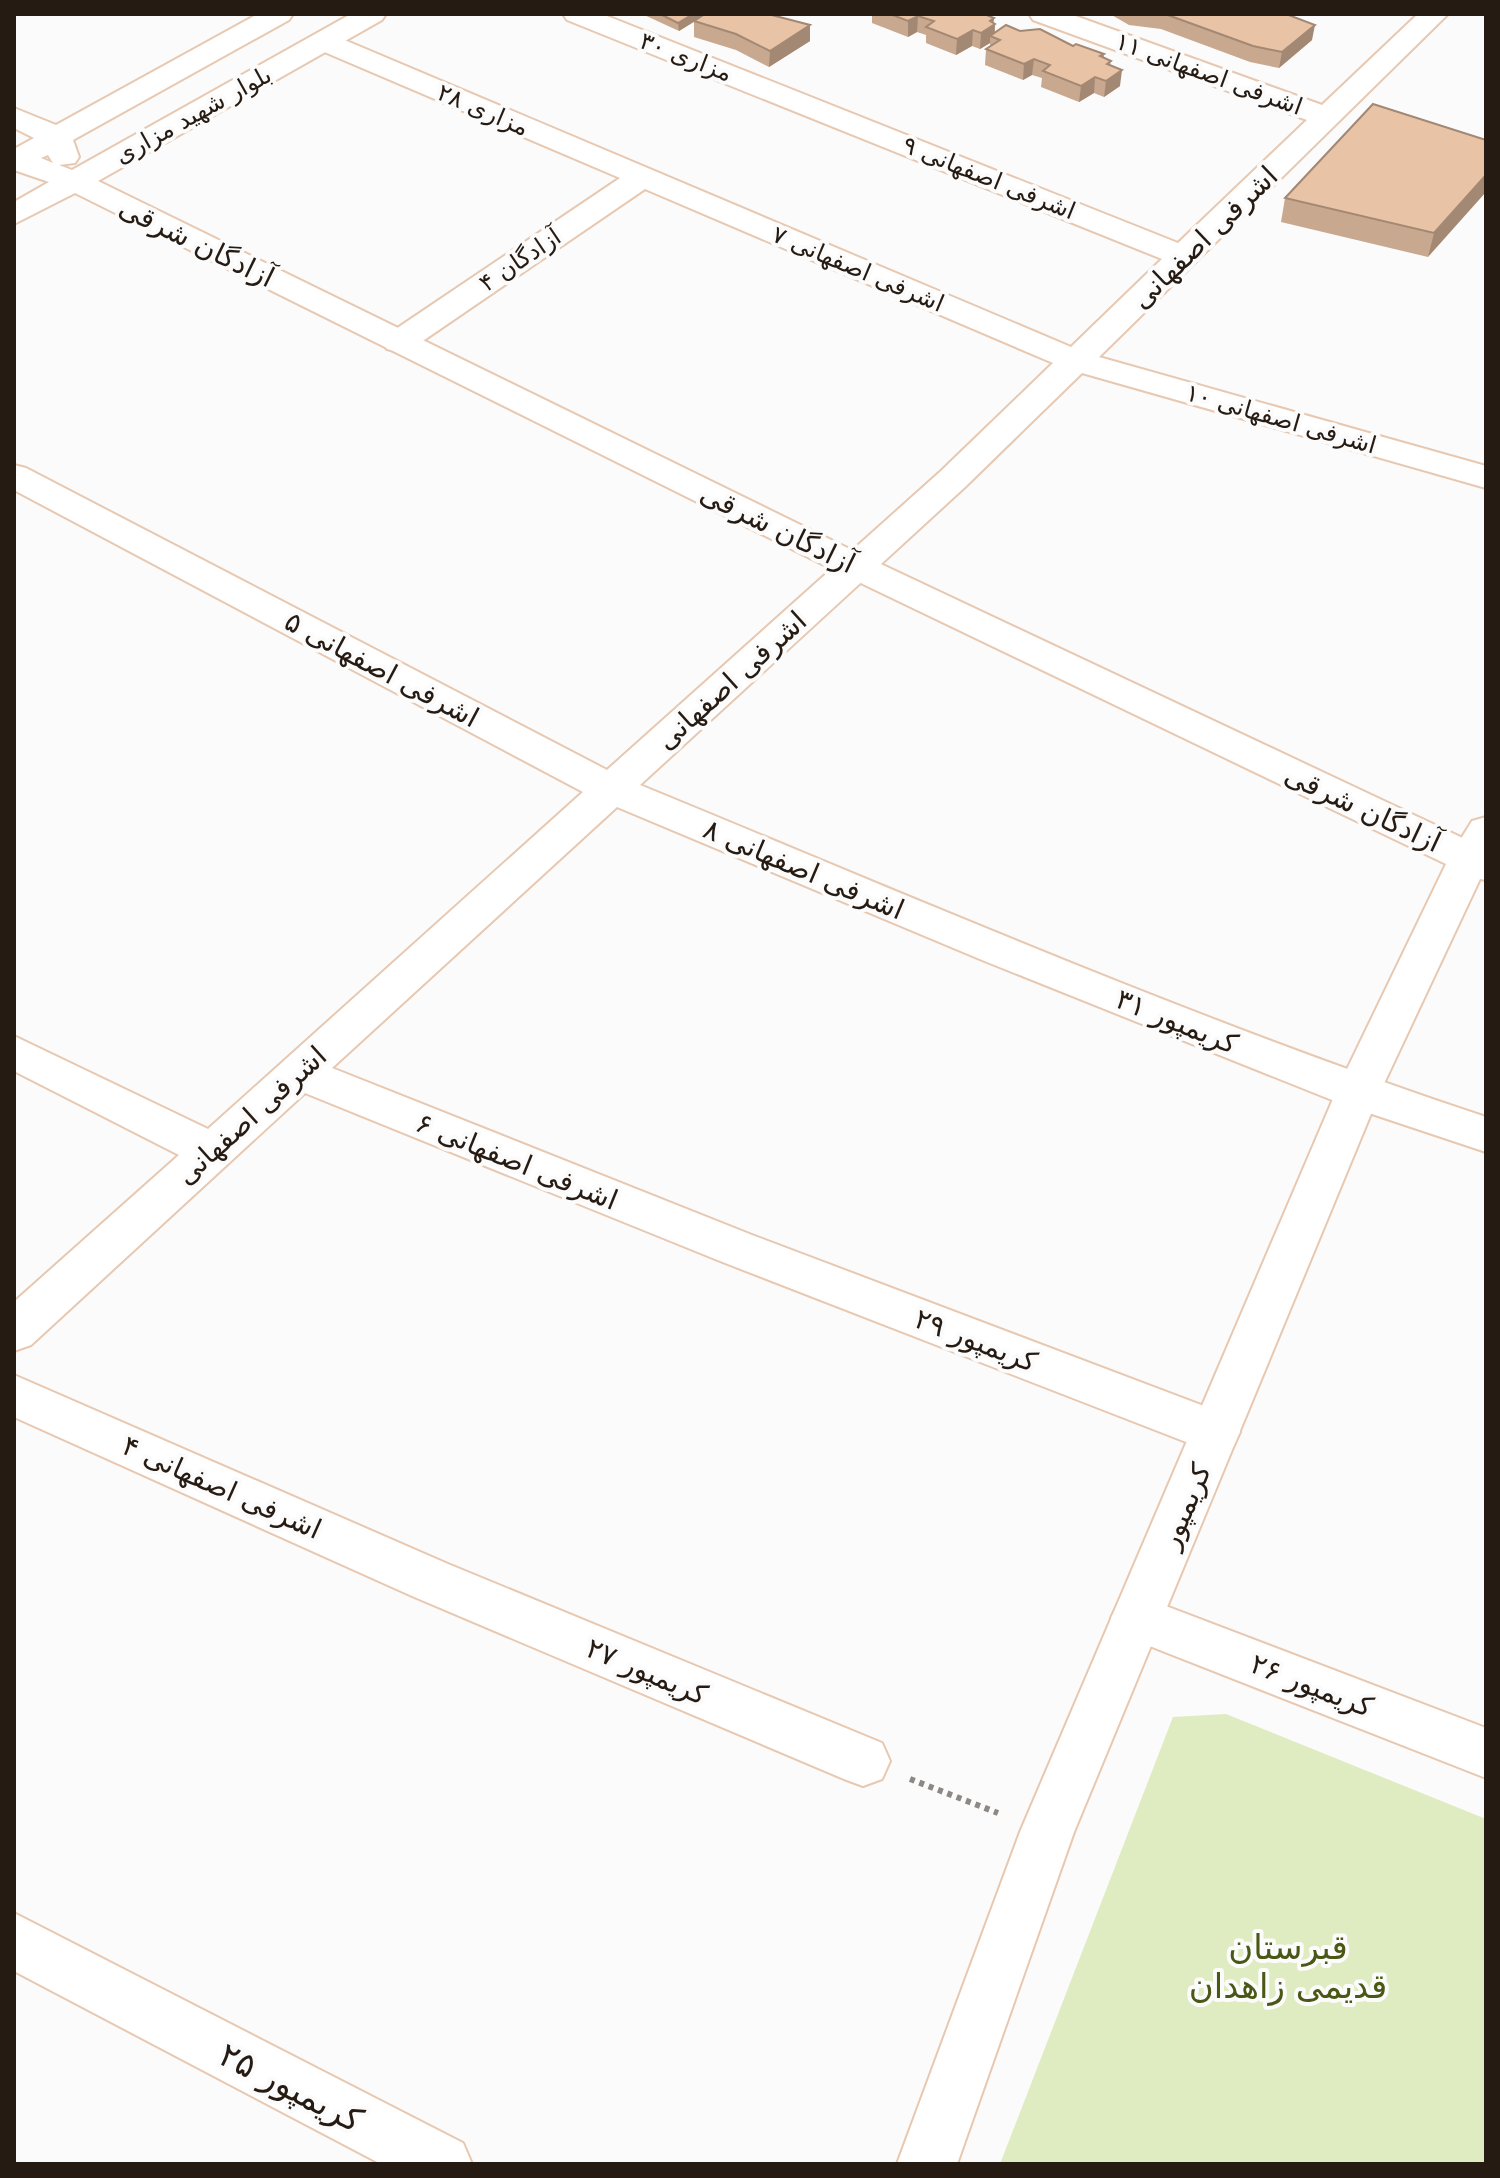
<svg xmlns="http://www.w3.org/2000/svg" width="1500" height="2178" viewBox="0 0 1500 2178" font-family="'DejaVu Sans','Noto Sans Arabic',sans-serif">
<rect width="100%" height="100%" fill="#fbfbfb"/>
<polygon fill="#dfebc0" points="1226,1714 1486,1819 1486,2164 1000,2164 1173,1717"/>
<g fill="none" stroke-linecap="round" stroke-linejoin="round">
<g stroke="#e7c8b1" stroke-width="4">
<g id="street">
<path d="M563,14H602L1178,243L1307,120L1033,20L1029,14H1070L1322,105L1418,14H1448L1099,357L1486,466V488L1082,373L965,487L640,785C920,900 1199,1022 1486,1117V1152L1342,1104L982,960L617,807L332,1068L752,1235L1233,1417L1240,1432L1233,1447L1216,1453L1199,1447L720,1261L305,1093L31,1345L14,1351V1302L179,1155L14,1071V1036L208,1129L583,792L14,490V465L26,468L607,770L941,471L1053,363L645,189L411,349L399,352L387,349L382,342L387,335L620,178L315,48L311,42L315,36H335L1071,347L1162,259L567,20Z"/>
<polygon points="1486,817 1486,864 1469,872 1455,868 1449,858 1472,821"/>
<polygon points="14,1375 448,1564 882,1743 890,1761 882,1779 863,1786 844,1779 412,1596 14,1417"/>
<polygon points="1137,1595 1486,1728 1486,1778 1119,1634 1111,1618 1119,1602"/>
<polygon points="14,1913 463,2143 472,2164 381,2164 14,1971"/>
</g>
</g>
<g stroke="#e7c8b1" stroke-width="4">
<path id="secondary" d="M258,14H293L289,20L73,140L79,157L75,163L59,165L72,170L351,14H386L382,20L98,181L868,558L1486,849V880L1480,879L1380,1092L1074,1832L957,2164H897L1020,1832L1336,1092L1446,864L842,574L75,193L14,224V202L49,182L14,170V149L34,138L14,128V108L56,125ZM48,155L53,163L41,158Z"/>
</g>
<polyline stroke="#8e8884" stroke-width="6" stroke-dasharray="5 5" stroke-linecap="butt" points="910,1779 998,1813"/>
<use href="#street" fill="#fff" fill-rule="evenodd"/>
<use href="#secondary" fill="#fff" fill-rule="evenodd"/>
</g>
<g fill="#c8a88e">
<polygon points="642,14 768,14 810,41 769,67 736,50 694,37 694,22 679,31"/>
<polygon points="872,14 987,14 994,18 993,23 995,24 995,33 1020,31 1073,46 1104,54 1104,58 1111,61 1110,66 1120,86 1104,97 1094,93 1079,102 1041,87 1042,78 1032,75 1023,80 985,65 986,49 990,47 990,43 980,49 972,46 956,55 926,43 926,35 917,32 908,37 872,23"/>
<polygon points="1110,14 1286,14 1312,40 1279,68 1250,62 1161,29 1129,25"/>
<polygon points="1486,140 1428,257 1281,222 1285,198"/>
</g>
<g fill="#a38874">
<polygon points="693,14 706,14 679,31 678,23"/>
<polygon points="918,16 917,32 908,37 908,21"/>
<polygon points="994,18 993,25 995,24 994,38 990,36 990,43 980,49 981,33 990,21"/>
<polygon points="810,25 810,41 769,67 770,51"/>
<polygon points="1315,25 1312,40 1279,68 1282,52"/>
<polygon points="973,30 972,46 956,55 957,39"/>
<polygon points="1034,59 1032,75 1023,80 1024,64"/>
<polygon points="1122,70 1120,86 1104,97 1106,81"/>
<polygon points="1095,77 1094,93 1079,102 1081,86"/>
<polygon points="1486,175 1486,192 1428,257 1434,233"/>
</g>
<g fill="#e9c3a5" stroke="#a38874" stroke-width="2">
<polygon points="660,14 693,14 678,23"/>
<polygon points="705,14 768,14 810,25 770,51 736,34 694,21"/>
<polygon points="890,14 984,14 994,18 990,21 995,24 981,33 973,30 957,39 926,27 934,21 918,16 908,21"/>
<polygon points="1165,14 1286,14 1315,25 1282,52 1253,46"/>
<polygon points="1006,25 1020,31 1040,29 1073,46 1076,44 1104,54 1100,56 1111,61 1107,64 1122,70 1106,81 1095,77 1081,86 1043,71 1050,65 1034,59 1024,64 986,49 1000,40 990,36"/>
<polygon points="1373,104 1486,140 1486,175 1434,233 1285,198"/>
</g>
<g text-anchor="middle" stroke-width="8" stroke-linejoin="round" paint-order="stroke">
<g font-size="24" fill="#261b13" stroke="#fbfbfb">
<text transform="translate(686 57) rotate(21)" y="8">مزاری ۳۰</text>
<text transform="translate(1209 74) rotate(20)" y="8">اشرفی اصفهانی ۱۱</text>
<text transform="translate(483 110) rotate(23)" y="8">مزاری ۲۸</text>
<text transform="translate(193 115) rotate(-29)" y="8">بلوار شهید مزاری</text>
<text transform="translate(989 178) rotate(22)" y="8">اشرفی اصفهانی ۹</text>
<text transform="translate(520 260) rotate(-34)" y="8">آزادگان ۴</text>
<text transform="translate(858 269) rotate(23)" y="8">اشرفی اصفهانی ۷</text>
<text transform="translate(1281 419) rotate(16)" y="8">اشرفی اصفهانی ۱۰</text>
</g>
<g font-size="28" fill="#261b13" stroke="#fbfbfb">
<text transform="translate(1204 237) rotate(-44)" y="10">اشرفی اصفهانی</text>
<text transform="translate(197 242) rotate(26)" y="10">آزادگان شرقی</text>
<text transform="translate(778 528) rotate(26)" y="10">آزادگان شرقی</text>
<text transform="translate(382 669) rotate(28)" y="10">اشرفی اصفهانی ۵</text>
<text transform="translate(731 680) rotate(-42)" y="10">اشرفی اصفهانی</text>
<text transform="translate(1363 808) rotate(25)" y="10">آزادگان شرقی</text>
<text transform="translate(804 869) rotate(23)" y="10">اشرفی اصفهانی ۸</text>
<text transform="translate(1177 1021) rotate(22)" y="10">کریمپور ۳۱</text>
<text transform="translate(251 1115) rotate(-42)" y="10">اشرفی اصفهانی</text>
<text transform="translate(517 1161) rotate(22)" y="10">اشرفی اصفهانی ۶</text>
<text transform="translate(976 1340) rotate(21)" y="10">کریمپور ۲۹</text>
<text transform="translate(222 1487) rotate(24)" y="10">اشرفی اصفهانی ۴</text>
<text transform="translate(1185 1506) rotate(-67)" y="10">کریمپور</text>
<text transform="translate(647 1671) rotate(23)" y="10">کریمپور ۲۷</text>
<text transform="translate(1312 1685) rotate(21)" y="10">کریمپور ۲۶</text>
</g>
<g font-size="34" fill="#4a5715" stroke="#fbfbfb">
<text x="1288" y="1959">قبرستان<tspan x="1288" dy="39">قدیمی زاهدان</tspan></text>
</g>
<g font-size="34" fill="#261b13" stroke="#fbfbfb">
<text transform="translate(291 2087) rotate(27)" y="12">کریمپور ۲۵</text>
</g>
</g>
<rect width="1500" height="2178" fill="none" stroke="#261b13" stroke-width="32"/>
</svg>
